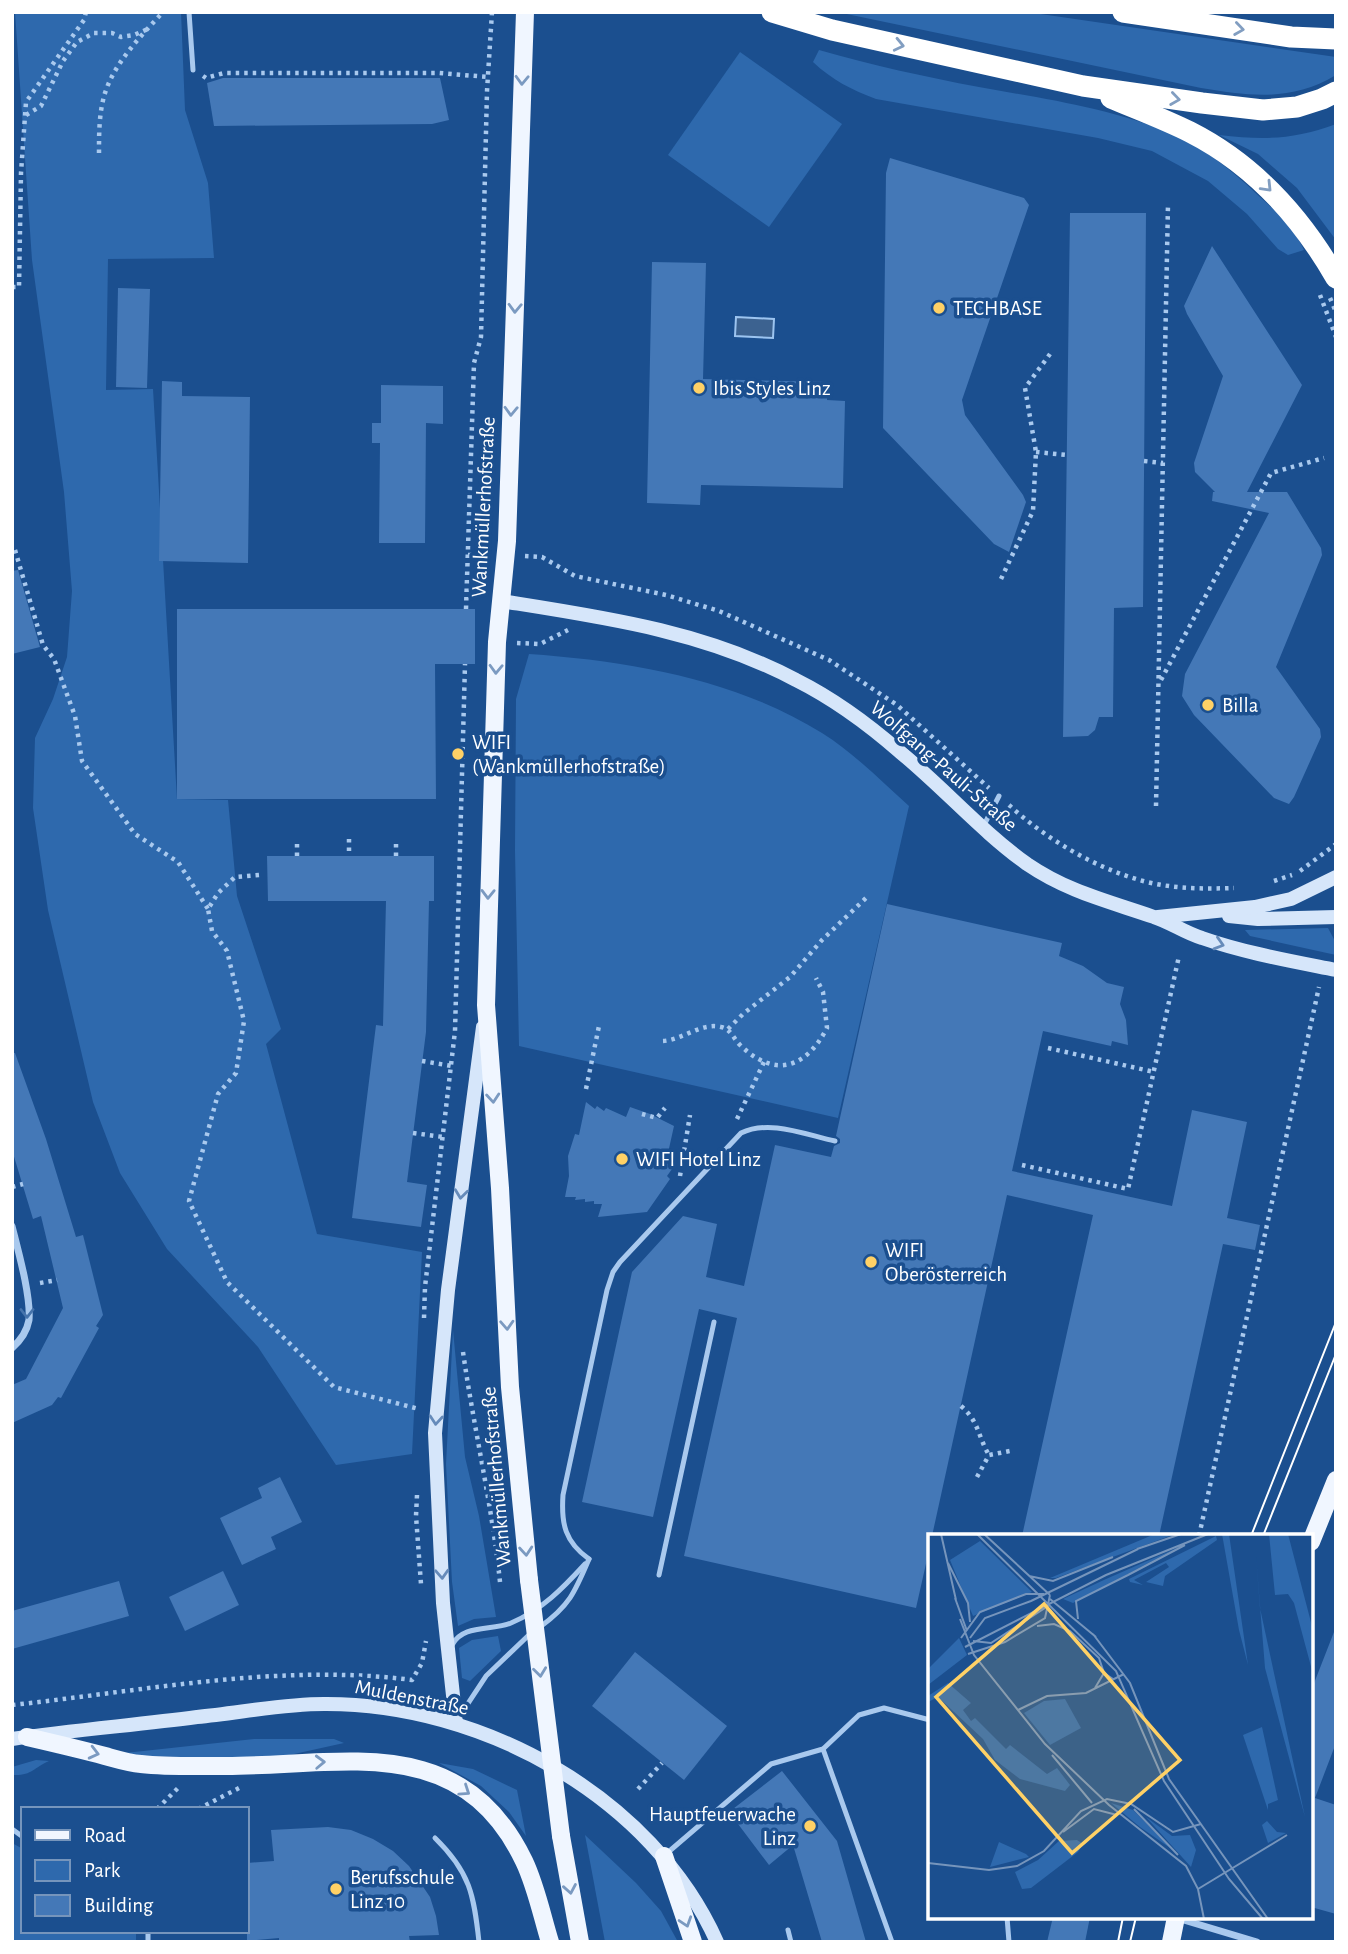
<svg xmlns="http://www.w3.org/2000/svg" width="1348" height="1954" viewBox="0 0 1348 1954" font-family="'Alegreya Sans',sans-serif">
<rect width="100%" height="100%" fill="#1b4f8f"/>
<g fill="#2e69ad">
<polygon points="15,12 181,12 185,110 208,183 214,258 108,259 106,390 153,389 177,799 228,800 237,896 281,1029 266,1044 317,1234 422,1252 412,1454 336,1465 258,1347 167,1249 120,1173 93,1102 48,910 33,808 35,738 53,699 67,657 72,591 64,492 32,260"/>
<path d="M837,12H1027L1336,57V75C1291,102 1250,96 1201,88Z"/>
<path d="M819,50C872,65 925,77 979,87C1045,99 1112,108 1175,135C1205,148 1236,174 1260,197C1277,212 1294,228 1304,250L1288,255L1278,249L1247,214L1208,181L1152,151L1098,138L876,99C852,90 832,80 813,62Z"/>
<polygon points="740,52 842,124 769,227 668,155"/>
<path d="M1336,124V240L1297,188L1258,154L1219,135C1264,140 1293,140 1336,124Z"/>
<path d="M529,654C630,661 735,679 822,733C854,753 881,781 909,806L838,1118L519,1046L515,851L516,699Z"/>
<polygon points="1328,928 1336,943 1336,955 1250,936 1245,930"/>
<polygon points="453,1330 465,1457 479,1516 496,1617 474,1619 458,1626 452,1582 446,1464"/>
<polygon points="498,1636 501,1651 470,1681 462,1678 459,1648 472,1640"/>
<polygon points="254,1739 334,1739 344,1743 285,1756 212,1758 143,1756 125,1753"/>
<path d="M36,1760L49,1761C33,1768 32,1776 12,1775V1767Z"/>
<polygon points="439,1763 473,1769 517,1790 526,1836 509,1812 481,1786"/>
<polygon points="585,1835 636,1883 661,1911 678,1942 605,1942"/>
<polygon points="12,1843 23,1849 23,1931 136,1931 136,1942 12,1942"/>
</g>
<polygon fill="#3c6290" stroke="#9cc4f0" stroke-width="2" points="736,317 774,319 773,338 735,336"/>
<g fill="#4478b7">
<polygon points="223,78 440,78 449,120 432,124 214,126 207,83"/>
<polygon points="890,158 1024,198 1029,205 962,400 965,415 1023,495 1026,502 1009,552 994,544 883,428 886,173"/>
<polygon points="1070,213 1146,213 1143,607 1114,608 1113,717 1099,717 1095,730 1088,736 1063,737"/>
<polygon points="1212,246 1302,385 1247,492 1287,492 1321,548 1322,555 1276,667 1320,729 1321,737 1294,797 1289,804 1274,798 1194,715 1182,696 1185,674 1269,513 1212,501 1213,492 1215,492 1195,472 1194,463 1223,376 1187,314 1184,306"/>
<polygon points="652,262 706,263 703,379 828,382 827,400 845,401 843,488 701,485 700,505 647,503"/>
<polygon points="118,288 150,289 147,388 116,387"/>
<polygon points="162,381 182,382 182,396 250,397 248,563 159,561"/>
<polygon points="381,385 443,386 443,424 426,423 425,543 379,543 380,443 372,443 372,423 381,423"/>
<polygon points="18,570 40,647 12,654 12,571"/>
<polygon points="177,609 475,609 475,664 435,664 436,799 177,799"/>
<polygon points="267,856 434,856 434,901 429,901 426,1032 407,1182 427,1185 421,1227 352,1218 376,1025 383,1026 386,901 268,901"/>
<polygon points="887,904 1062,943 1059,956 1083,966 1107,983 1124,987 1120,1004 1126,1020 1128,1045 1112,1041 1111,1046 1043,1031 1012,1171 1172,1206 1192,1110 1247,1122 1227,1218 1260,1225 1255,1250 1223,1244 1159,1536 1022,1536 1093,1215 1007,1195 932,1536 930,1536 930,1546 916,1608 684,1556 737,1318 699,1309 653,1517 582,1502 632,1272 683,1216 717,1224 706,1277 744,1286 775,1145 831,1157 834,1146 840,1143 840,1139 836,1136"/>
<polygon points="12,1053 15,1053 46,1139 76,1237 83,1235 103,1315 96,1326 99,1328 61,1398 58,1397 52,1405 12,1423 12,1385 26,1379 63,1308 41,1216 33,1219 12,1150"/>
<polygon points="586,1102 595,1109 597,1106 604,1111 606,1108 626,1117 630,1107 650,1114 674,1126 668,1153 674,1158 668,1166 672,1169 667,1176 670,1179 647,1212 598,1217 602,1204 594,1204 594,1201 585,1202 585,1199 575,1200 576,1197 565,1197 569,1176 568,1156 575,1134 579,1135"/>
<polygon points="280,1477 302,1522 271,1537 276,1549 242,1565 220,1518 262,1498 258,1488"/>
<polygon points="223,1571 239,1605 185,1631 169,1597"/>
<polygon points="119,1581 129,1616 12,1649 12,1611"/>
<polygon points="1334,1632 1336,1743 1315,1798 1336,1805 1336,1914 1311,1907 1311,1691"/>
<polygon points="635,1652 727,1726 684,1780 592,1706"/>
<polygon points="782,1771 837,1841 866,1942 822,1942 793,1845 769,1865 729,1812"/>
<polygon points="328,1827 351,1830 373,1839 393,1851 409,1866 430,1897 436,1916 439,1935 409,1936 410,1942 279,1942 279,1938 247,1941 247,1863 274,1861 271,1830"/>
<polygon points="1053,1917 1090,1917 1085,1942 1047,1942"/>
</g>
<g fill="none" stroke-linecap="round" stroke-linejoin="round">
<g stroke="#a9c9ee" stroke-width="4.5" stroke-dasharray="3.5 5" stroke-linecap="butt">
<polyline points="203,76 206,78 224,73 439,73 488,77"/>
<polyline points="26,115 41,106 63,61 77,42 94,33 112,33 121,37 134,35 148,29"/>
<path d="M99,153C99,133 99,112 105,93C115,62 141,36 163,12"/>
<polyline points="12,287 19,287 21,173 26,102 84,20 86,12"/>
<polyline points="1320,295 1336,337"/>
<polyline points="1330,298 1336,312"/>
<polyline points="1036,452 1067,455"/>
<polyline points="1144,461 1163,463"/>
<polyline points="15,550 43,645 54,659 75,716 82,761 135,834 178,862 208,909"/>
<polyline points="468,555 488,555"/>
<polyline points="525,556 542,557 575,576 666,595 719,611 829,660 897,705 989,788"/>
<polyline points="1001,579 1033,511 1036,452 1025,388 1050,354"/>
<polyline points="466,609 474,363 481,337 487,91 492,12"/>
<polyline points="517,643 540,644 568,630"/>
<polyline points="1161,680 1271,473 1324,458"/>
<path d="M1009,805C1046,839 1095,868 1143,881C1173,889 1204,889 1234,888"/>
<polyline points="1156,806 1168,204"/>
<polyline points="349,839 349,856"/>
<polyline points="297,856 297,839"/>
<polyline points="396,856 396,839"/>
<polyline points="1300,871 1336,844"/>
<polyline points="259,875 235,877 218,893 208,909 212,931 227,951 244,1021 236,1073 218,1094 189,1201 227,1282 334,1387 419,1409"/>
<polyline points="1274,881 1292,875"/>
<polyline points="728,1029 743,1014 790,977 822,940 867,897"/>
<path d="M663,1041C682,1040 702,1022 721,1027C731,1029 733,1038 740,1045C775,1079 806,1068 827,1028L823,992L816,978"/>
<polyline points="1048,1048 1154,1072"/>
<polyline points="422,1061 452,1066"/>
<polyline points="586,1089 599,1026"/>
<polyline points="642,1114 657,1118 665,1108"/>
<polyline points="737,1119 764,1062"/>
<polyline points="413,1133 443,1137"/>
<polyline points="1022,1165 1128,1189 1179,956"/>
<polyline points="680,1176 690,1115"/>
<polyline points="12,1187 23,1184"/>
<polyline points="40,1283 57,1280"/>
<polyline points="424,1318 425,1287 455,1031 465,664"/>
<path d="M463,1352C474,1429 492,1505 500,1582"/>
<path d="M961,1406C979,1421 978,1437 989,1455"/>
<polyline points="977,1477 989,1455 1010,1451"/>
<polyline points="417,1495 416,1516 421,1584"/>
<polyline points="1199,1536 1319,987"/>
<path d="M12,1705C144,1691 280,1663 412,1680L422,1663L426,1641"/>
<polyline points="638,1789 662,1763"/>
<polyline points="157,1809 180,1786"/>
<polyline points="198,1809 241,1787"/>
</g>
<g stroke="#a9c9ee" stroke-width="5">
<polyline points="189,12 193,70"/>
<polyline points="984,825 999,796"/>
<path d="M589,1559C565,1542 561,1524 563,1495L607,1290L613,1272L620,1262L741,1133C770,1119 806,1135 835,1141"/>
<polyline points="659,1575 714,1322"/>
<path d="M540,1627C570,1605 575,1592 589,1559"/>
<path d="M452,1645C463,1624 491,1631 511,1623C542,1610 563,1588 585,1564"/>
<polyline points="459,1717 486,1676 532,1632"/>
<polyline points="823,1749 892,1942"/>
<polyline points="12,1829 23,1837"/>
<path d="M435,1838C470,1872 474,1895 479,1942"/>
<polyline points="666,1854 771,1764 823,1749 859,1715 884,1708 930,1720"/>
<polyline points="1007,1917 1009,1942"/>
<polyline points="788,1930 791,1942"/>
<polyline points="148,1931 148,1942"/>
</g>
<g stroke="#a9c9ee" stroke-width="7">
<path d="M12,1226C18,1250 31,1296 29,1320C27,1331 20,1341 12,1348"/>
<polyline points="1177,1918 1257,1942"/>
</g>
<g stroke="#d6e6fa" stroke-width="14">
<path d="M501,601C602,617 704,631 796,680C834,699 868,724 900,752C944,788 981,831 1027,864C1068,892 1108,901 1154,917C1170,922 1185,933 1202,938C1245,953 1291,961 1336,970"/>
<polyline points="1229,916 1258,919 1336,917"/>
<polyline points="1158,917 1255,907 1291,899 1336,877"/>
<polyline points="456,1723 443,1603 435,1433 448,1290 483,1027"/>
<path d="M12,1739C74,1730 136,1725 197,1717C239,1713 282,1704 324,1704C481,1703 652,1796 717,1942"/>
</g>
<g stroke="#f0f6ff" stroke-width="18">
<polyline points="525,12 507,541 497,642 486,1005 500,1188 510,1387 529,1580"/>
<polyline points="1311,1542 1336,1480"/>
<path d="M27,1737C53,1743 79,1749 105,1756C116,1759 129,1763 141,1764C168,1767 198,1766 226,1766C342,1766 461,1730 524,1861C536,1886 542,1916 550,1942"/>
<polyline points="561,1836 580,1942"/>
<polyline points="664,1856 693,1942"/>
<polyline points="1171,1942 1176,1917"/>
</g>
<g stroke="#fff" stroke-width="21">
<polyline points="772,12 832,30 1083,86 1202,103 1263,110 1297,107 1322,99 1336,92"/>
<polyline points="1123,12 1291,37 1336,39"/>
<path d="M1111,98C1137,109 1164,119 1190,132C1253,164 1301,217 1336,278"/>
</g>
<g stroke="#fff" stroke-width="2">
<polyline points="1251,1536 1336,1322"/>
<polyline points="1263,1536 1336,1354"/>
<polyline points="1118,1942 1123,1917"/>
<polyline points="1130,1942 1136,1917"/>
</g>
<polyline stroke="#f0f6ff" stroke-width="18" points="529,1580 561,1836"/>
</g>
<defs><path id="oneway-chevron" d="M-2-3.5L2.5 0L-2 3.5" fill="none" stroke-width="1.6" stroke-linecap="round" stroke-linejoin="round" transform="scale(1.75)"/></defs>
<g stroke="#829ec1">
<use href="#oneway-chevron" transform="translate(1239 29) rotate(8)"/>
<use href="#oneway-chevron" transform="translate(899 45) rotate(13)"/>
<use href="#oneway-chevron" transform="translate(1175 99) rotate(8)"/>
<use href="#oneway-chevron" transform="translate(1267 187) rotate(46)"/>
</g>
<g stroke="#7b9ac1">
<use href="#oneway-chevron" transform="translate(522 80) rotate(92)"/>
<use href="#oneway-chevron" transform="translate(515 308) rotate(92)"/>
<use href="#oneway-chevron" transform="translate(511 411) rotate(92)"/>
<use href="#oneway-chevron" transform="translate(496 669) rotate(92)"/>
<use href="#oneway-chevron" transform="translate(488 894) rotate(91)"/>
<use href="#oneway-chevron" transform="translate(493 1098) rotate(85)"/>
<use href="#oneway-chevron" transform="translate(507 1325) rotate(87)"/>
<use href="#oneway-chevron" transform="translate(526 1551) rotate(85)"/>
<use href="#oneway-chevron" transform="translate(540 1672) rotate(83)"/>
<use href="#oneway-chevron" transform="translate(94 1753) rotate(14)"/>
<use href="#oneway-chevron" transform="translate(320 1762) rotate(-2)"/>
<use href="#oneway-chevron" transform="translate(465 1791) rotate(34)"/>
<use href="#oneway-chevron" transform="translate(570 1889) rotate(80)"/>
<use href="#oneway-chevron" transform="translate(686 1922) rotate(72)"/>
</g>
<g stroke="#668bba">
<use href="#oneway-chevron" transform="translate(1219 944) rotate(17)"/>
<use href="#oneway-chevron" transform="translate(461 1194) rotate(97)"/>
<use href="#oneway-chevron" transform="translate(436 1420) rotate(95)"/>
<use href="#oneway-chevron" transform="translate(442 1574) rotate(87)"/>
</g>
<use stroke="#4674ac" href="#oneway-chevron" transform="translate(27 1313) rotate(90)"/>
<g fill="#ffd166" stroke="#1b4f8f" stroke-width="2.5">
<circle cx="939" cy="308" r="7"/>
<circle cx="699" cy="388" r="7"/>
<circle cx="1208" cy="705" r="7"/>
<circle cx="458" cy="754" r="7"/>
<circle cx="622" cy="1159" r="7"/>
<circle cx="871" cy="1262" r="7"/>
<circle cx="810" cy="1826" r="7"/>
<circle cx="336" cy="1889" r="7"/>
</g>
<g text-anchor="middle" stroke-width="7" stroke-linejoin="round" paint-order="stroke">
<g font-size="21" fill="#fff" stroke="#1b4f8f" text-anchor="start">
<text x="953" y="315">TECHBASE</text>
<text x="713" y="395">Ibis Styles Linz</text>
<text x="1222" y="712">Billa</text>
<text x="472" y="749">WIFI<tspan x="472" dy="24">(Wankmüllerhofstraße)</tspan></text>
<text x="636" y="1166">WIFI Hotel Linz</text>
<text x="885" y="1257">WIFI<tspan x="885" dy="24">Oberösterreich</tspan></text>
<text x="796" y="1821" text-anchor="end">Hauptfeuerwache<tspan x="796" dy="24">Linz</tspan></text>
<text x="350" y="1884">Berufsschule<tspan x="350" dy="24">Linz 10</tspan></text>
</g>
<g font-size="21" fill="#fff" stroke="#1b4f8f">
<text transform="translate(483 507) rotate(-87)" y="7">Wankmüllerhofstraße</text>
<text transform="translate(944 766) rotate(41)" y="7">Wolfgang-Pauli-Straße</text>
<text transform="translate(496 1477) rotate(-95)" y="7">Wankmüllerhofstraße</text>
<text transform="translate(412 1697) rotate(11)" y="7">Muldenstraße</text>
</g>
</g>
<g transform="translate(928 1534)">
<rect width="385" height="385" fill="#1b4f8f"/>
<path d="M227,0H247L128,44H122ZM294,0H301L320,131L311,96ZM341,0H360L385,96V140L366,69L360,60L347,61ZM288,2L289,6L237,42L235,52L218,48L241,33L238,29L206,46L215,51L202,48L201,45ZM52,7L104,58L45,82L22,26ZM249,14L145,69L135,65L178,45ZM328,22L332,74L377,283L337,134ZM31,104L39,121L0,151V135ZM20,149L43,169L35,176L43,187L47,184L78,215L82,211L119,240L129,234L142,251L137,257L92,245L67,226L55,205L10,163L0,168V162ZM137,165L153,194L122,211L96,179L116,167ZM334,193L350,266L340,270V276L315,201ZM183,269L205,276L245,316L212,293ZM218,283L244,302L262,301L268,316L263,333ZM339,287L349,298L358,299L340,309L334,291ZM149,306L155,310L150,318L103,354L94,355L87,338L110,326L131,307ZM71,308L98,320L101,323L62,333Z" fill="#2e69ad"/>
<path fill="none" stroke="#7695bc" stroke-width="2" d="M13,0L28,66M49,0L188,137L236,247L301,345L335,385M56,0L122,61M209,15L253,0M20,29L40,69L42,88M200,41L257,11M101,42L125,47L185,23M27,64L39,97M122,65L168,103M32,85L46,121L117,210L181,271L258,332L270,355L276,385M150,85L148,67L200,41M109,92L126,90L142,97L171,124L176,139M165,100L202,149L241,245L340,385M33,104L52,78L98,60H116M42,104L57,84L103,67L210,15M45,107L63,109L117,74M37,113L178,41L280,0M40,120L77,108L117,84L122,61M167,154L176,139L185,145M90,176L119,162L158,159L196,140M124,221L164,269M206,275L250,321M135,298L166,275L189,281M0,329L61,336L89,332L116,317L153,277L179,265L203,270L245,298L273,290M270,355L359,301"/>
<path fill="#ffd166" fill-opacity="0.15" stroke="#ffd166" stroke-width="3.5" d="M116,70L252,226L144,319L8,163Z"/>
<rect width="385" height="385" fill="none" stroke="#fff" stroke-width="3.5"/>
</g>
<rect width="1348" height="1954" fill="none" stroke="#ffffff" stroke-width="28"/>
<rect x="21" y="1807" width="228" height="126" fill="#1b4f8f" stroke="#7695bc" stroke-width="2"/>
<rect x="35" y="1830" width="35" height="10" fill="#f0f6ff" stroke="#7695bc" stroke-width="2"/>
<text x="84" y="1842" font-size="21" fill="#ffffff">Road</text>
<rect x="35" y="1860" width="35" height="21" fill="#2e69ad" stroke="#7695bc" stroke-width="2"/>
<text x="84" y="1877" font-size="21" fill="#ffffff">Park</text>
<rect x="35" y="1895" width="35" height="21" fill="#4478b7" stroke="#7695bc" stroke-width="2"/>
<text x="84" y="1912" font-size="21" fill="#ffffff">Building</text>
</svg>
